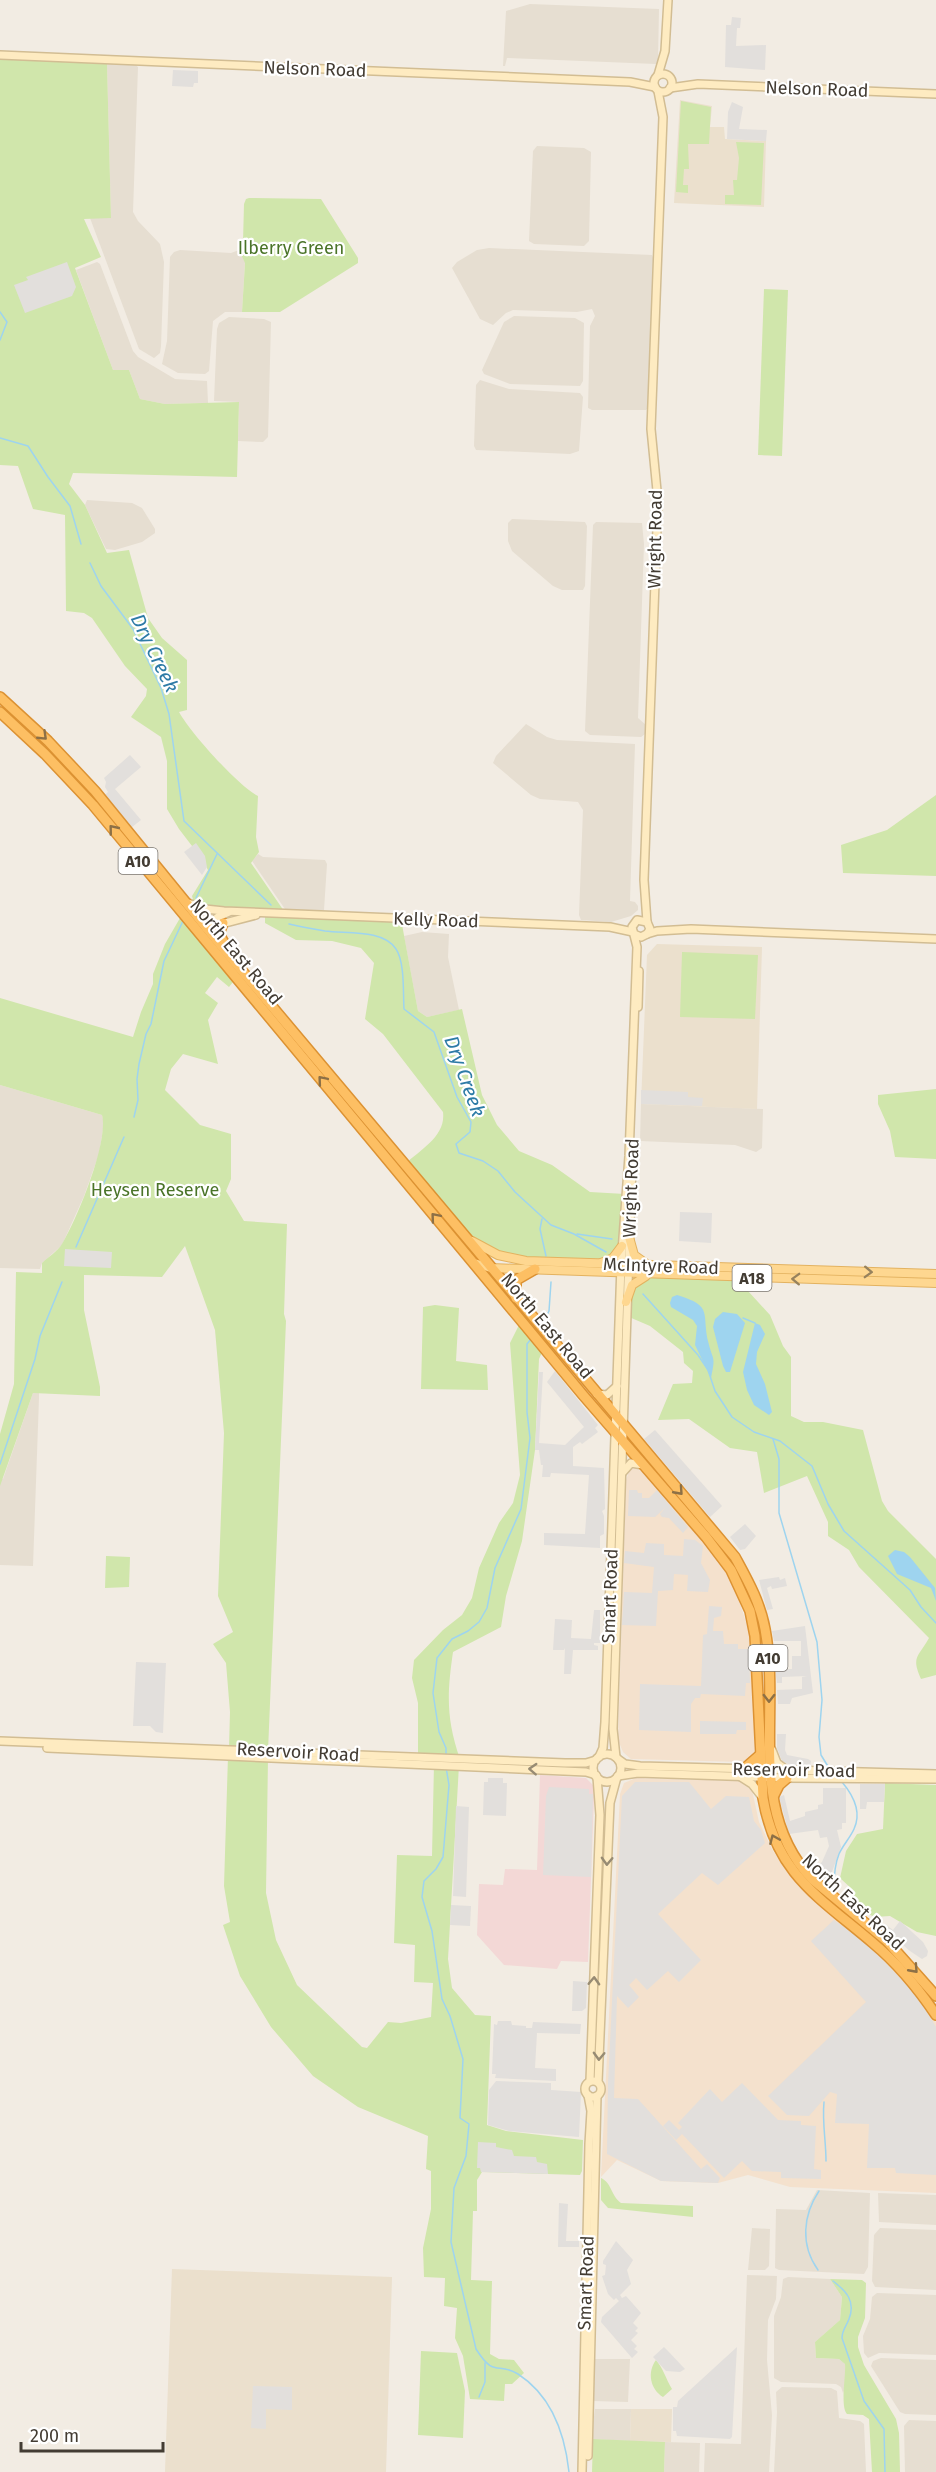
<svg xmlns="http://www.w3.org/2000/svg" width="936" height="2472" viewBox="0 0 936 2472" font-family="'Fira Sans',sans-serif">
<rect width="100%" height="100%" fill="#f2ece3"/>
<g fill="#e6ded1">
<polygon points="530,4 659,9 658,61 656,64 507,58 505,66 503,66 506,11"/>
<polygon points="109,63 134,64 138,67 133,212 138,221 160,244 164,262 161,346 160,353 154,358 139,349 90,218 111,218 107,64"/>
<polygon points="537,146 584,148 591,152 589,241 584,246 534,244 529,241 533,151"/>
<polygon points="489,248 652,255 654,260 649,407 646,410 592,410 588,408 590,326 595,316 592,309 577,312 513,310 506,313 493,325 480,319 452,268 457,262 477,250"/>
<polygon points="180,250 231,253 239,250 245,262 242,312 225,312 213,321 209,371 205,374 178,373 162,364 167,341 170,257 174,252"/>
<polygon points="97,262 100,264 133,351 138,357 175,379 207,381 208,403 165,404 140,399 129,370 113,370 76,270"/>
<polygon points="514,316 575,318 584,323 583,381 580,386 510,384 484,374 482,370 504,322"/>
<polygon points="229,317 264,319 271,322 268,437 263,442 238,441 239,402 214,401 217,329 219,323"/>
<polygon points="480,380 509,389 580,393 583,397 579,451 570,454 476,450 474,446 476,385"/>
<polygon points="87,500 132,503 142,508 155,529 155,533 142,542 115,550 106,549 85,505"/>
<polygon points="512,519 585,522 587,526 585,586 583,590 562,590 553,586 512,551 508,541 508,523"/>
<polygon points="596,522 642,523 644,544 638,718 647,726 645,734 641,737 590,735 585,731 593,525"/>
<polygon points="526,724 547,737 557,740 635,744 630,901 635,902 638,906 638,910 631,916 611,922 581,920 579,915 583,810 578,802 540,799 531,795 493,763 496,756"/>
<polygon points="258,854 263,857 325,860 327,864 324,910 287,912 252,861"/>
<polygon points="422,932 449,934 448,957 459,1010 427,1017 418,1011 404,936"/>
<polygon points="0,1085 102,1115 104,1124 99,1154 84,1196 62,1245 42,1263 40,1269 0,1268"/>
<polygon points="641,1104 763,1109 762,1148 756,1152 735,1145 640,1141"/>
<polygon points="33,1393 39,1393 39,1398 33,1566 0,1565 0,1478 3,1479"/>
<polygon points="817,2190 870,2193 868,2267 864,2274 779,2270 775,2268 776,2209 806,2210"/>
<polygon points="878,2193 936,2195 936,2225 879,2222"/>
<polygon points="752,2228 770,2229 769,2266 765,2270 748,2270"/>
<polygon points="880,2228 936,2230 936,2290 875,2287 872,2281 874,2235"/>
<polygon points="747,2275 777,2276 776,2299 768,2320 767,2360 772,2415 769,2472 704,2472 705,2443 741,2444"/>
<polygon points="788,2277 830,2279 842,2297 840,2320 815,2342 816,2358 839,2359 845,2364 847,2383 843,2393 841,2387 836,2384 781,2382 774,2378 774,2316 781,2297 783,2279"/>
<polygon points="877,2293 936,2295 936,2355 879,2353 868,2358 864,2353 863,2336 870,2319 872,2297"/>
<polygon points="881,2358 936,2360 936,2415 905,2414 900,2412 871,2366 873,2361"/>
<polygon points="594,2359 630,2359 628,2402 593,2401"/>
<polygon points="782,2387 831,2388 837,2391 839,2418 860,2421 864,2424 866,2472 774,2472 777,2412 776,2392"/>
<polygon points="595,2409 631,2409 630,2441 591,2439"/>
<polygon points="909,2420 936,2421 936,2472 905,2472 904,2426"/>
<polygon points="665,2442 700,2443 699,2472 664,2472"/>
</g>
<g fill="#f4e1cd">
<polygon points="636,1468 645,1474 708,1546 727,1573 736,1591 749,1632 755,1727 754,1754 742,1762 631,1759 623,1752 618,1740 626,1480 630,1469"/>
<polygon points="636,1778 741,1781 752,1790 759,1822 773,1851 799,1887 854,1933 913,1989 936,2022 936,2193 790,2187 748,2175 718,2183 661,2181 617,2160 601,2177 620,1794 624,1783"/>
</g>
<g fill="#ebe0cd">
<polygon points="680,100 712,106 710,127 724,127 725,139 766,141 764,207 674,203"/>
<polygon points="657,944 762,947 757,1109 641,1104 647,955"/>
<polygon points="172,2269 392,2277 386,2472 165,2472"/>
<polygon points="631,2409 672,2409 671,2442 630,2441"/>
</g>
<polygon fill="#f3d8d6" points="540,1775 586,1778 593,1785 594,1796 588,1962 561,1961 557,1969 504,1965 477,1935 479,1884 503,1885 505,1869 537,1870"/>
<g fill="#d0e6ab">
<path d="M0,58L107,64L111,218L84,219L101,257L75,268L113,370H129L140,399L165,404L239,402L237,477L73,473L69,484L85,505L107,553L129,550L148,618L162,638L187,660V710L179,712C190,732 238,786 258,796L256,837L259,852L251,863L286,914L401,919L418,1011L427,1017L462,1009L482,1095L497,1125L519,1151L552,1165L590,1192L625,1194L619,1250L599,1264L511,1257L463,1235L405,1164C421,1149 446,1136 443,1112L383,1034L365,1019L374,963L361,948L332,941L296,940L265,923V913L195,906L192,896L208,870L202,859L179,829L167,809V761L161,737L131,717L146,696L147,689L125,666L92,618L84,613L66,611L65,515L33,509L18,466L0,465Z"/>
<polygon points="681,101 711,107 709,144 688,144 689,169 684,169 683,185 688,185 688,193 676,192"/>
<polygon points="736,142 764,143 761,205 725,204 725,195 734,195 733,180 737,180 739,158"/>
<polygon points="249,198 321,199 358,258 358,263 280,312 242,312 245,263 239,250 243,242 244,204 246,199"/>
<polygon points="764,289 788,290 782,456 758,455"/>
<polygon points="936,795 936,876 843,873 841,845 887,830"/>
<path d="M180,918L233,982L229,987L217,977L205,993L218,1003L208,1020L218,1064L183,1054L171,1069L165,1090L200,1125L231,1134V1179L226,1191L244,1221L287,1224L284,1314L286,1321L268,1751L229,1748L230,1712L226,1663L213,1644L233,1632L218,1596L224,1433L215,1330L185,1246L162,1277L84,1275V1310L100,1387V1396L33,1393L0,1486V1434L14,1384L16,1272L42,1273V1263C48,1257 58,1251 62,1244C77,1219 109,1142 102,1115L0,1085V998L133,1037L141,1012L153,984V974L165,944Z"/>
<polygon points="682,952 758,955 755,1019 680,1017"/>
<polygon points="936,1089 936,1159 895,1157 890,1131 878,1104 878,1095"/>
<path d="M650,1274L730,1277L748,1291L770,1315L783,1346L791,1357V1416L804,1422H823L863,1430L882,1501L888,1511L936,1559V1675L921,1679C911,1656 918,1658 929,1638L859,1567L849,1550L828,1536V1522L807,1476L764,1493L757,1452L730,1448L689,1419L658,1420L673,1384L692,1383L693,1371L684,1363L683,1352L650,1326L629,1317L630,1290Z"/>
<polygon points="435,1305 459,1308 456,1361 487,1365 488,1390 421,1389 423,1307"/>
<path d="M521,1321L544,1348L539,1359L535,1450L522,1541L506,1596L501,1627L453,1652C447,1694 446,1718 460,1759L418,1758V1703L412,1678L414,1660L443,1630L462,1615L472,1598L479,1568L499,1523L513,1503L520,1475L510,1343Z"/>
<polygon points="106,1556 130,1557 129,1587 105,1588"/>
<polygon points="228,1756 268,1758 266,1893 276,1940 297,1985 362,2047 367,2048 388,2022 401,2023 431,2017 433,1983 414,1982 415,1945 394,1943 397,1855 432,1856 434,1764 459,1765 448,1959 452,1988 475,2015 491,2016 487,2125 506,2131 583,2140 582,2171 580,2175 482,2172 477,2180 477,2211 473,2211 471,2280 492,2281 490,2354 499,2359 514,2360 524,2373 512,2384 505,2384 504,2401 470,2399 463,2356 455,2338 457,2308 444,2306 445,2278 424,2277 423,2248 431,2209 431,2171 426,2169 428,2136 358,2107 313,2076 271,2027 240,1976 223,1925 230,1922 224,1886"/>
<polygon points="885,1783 936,1785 936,1936 917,1932 890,1916 875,1917 868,1914 855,1902 853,1890 840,1878 846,1851 857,1834 883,1829"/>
<path d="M601,2178C612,2183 611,2196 621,2203L693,2206V2217L608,2208L601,2200Z"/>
<path d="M830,2279L862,2280L866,2283L865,2318L858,2337V2347L864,2365L896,2419L899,2433L900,2472H872L869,2419L863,2415L847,2414C840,2406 846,2377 845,2364L839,2359L816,2358L815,2342L840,2320L842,2297Z"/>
<polygon points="421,2351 457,2353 465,2391 463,2438 418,2435"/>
<path d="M656,2360C663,2368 666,2379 672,2389L663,2397C650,2389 647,2372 656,2360Z"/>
<polygon points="593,2439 665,2442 664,2472 592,2472"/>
</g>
<g fill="#e2dfdc">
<polygon points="732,17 741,18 740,28 737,28 736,46 766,45 765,70 725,67 726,25 731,25"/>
<polygon points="173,70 198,71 198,83 194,83 193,87 172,86"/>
<polygon points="732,102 743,107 739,129 767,130 766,141 727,139 728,112"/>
<polygon points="67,262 76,287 72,296 25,313 14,285 28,280 26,277"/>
<polygon points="130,755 141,767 115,789 141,820 132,827 105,795 108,792 105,787 106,782 104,778"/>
<polygon points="196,843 205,856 207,867 202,875 184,852"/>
<polygon points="641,1090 688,1092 688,1097 703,1098 702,1106 641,1104"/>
<polygon points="680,1212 712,1213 711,1243 679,1241"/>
<polygon points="65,1249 112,1252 111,1268 64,1266"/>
<polygon points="555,1371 598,1425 595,1428 598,1432 582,1444 580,1442 573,1447 573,1466 604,1468 605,1509 602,1511 604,1516 604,1534 600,1536 600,1548 544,1545 544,1533 585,1534 589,1475 551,1473 550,1477 542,1477 543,1465 541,1465 539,1450 535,1450 539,1372 543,1372 539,1443 565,1445 584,1427 547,1382"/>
<polygon points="655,1430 722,1506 710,1517 644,1439"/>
<polygon points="629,1490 637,1490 638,1493 642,1493 642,1498 649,1498 657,1490 688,1527 683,1533 669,1518 662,1517 660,1514 665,1508 655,1517 628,1516"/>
<polygon points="745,1524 756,1536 745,1549 740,1550 730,1537"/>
<polygon points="684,1539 695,1540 703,1546 701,1563 710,1580 708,1592 687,1591 688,1575 674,1574 673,1590 658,1591 656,1626 622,1625 624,1592 652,1593 654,1567 624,1563 625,1551 644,1553 646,1543 664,1544 664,1555 683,1556"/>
<polygon points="779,1577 780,1580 785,1578 787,1586 772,1589 771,1586 767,1588 773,1609 767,1610 759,1580"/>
<polygon points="709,1606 722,1607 721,1616 714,1618 713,1631 723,1631 724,1644 738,1644 738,1649 749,1649 750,1683 746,1683 745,1696 701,1694 700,1698 695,1698 691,1704 691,1732 639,1730 640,1684 701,1686 703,1635 707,1634"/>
<polygon points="594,1610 600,1610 600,1643 594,1643 594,1645 598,1646 598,1650 573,1650 571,1674 564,1674 565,1648 564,1650 553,1650 555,1619 572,1620 571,1638 591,1639"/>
<polygon points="805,1626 813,1693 792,1698 790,1704 778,1704 777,1690 802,1689 802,1677 807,1676 782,1677 782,1683 777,1683 775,1669 792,1669 792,1656 801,1656 801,1641 774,1641 772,1631"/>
<polygon points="136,1662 166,1663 163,1733 156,1732 150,1726 133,1726"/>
<polygon points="700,1721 746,1722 746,1730 737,1730 736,1734 700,1734"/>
<polygon points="777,1734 786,1734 785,1750 787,1755 808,1759 811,1761 810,1766 790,1765 782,1761 777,1748"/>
<polygon points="488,1778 503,1778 503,1783 507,1783 506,1816 483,1815 484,1782 488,1782"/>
<polygon points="635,1782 689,1782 711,1809 726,1796 749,1797 754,1821 761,1830 765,1843 718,1885 702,1873 658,1914 701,1960 679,1982 668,1971 647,1990 636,1978 629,1985 639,1997 628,2008 617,1996 614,2098 638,2099 701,2169 707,2164 720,2178 718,2183 661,2181 607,2154 608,2084 622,1796"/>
<polygon points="860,1784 885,1784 884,1802 867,1802 866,1809 860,1809"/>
<polygon points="549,1787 589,1789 589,1794 593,1794 591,1877 543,1875 546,1796"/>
<polygon points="823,1788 846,1788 846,1823 842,1823 842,1829 837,1830 841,1847 829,1880 814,1869 822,1862 829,1846 827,1837 820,1838 818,1830 789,1834 779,1797 784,1795 790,1821 805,1816 805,1812 818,1809 818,1805 823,1804"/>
<polygon points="456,1806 469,1807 466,1897 453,1896"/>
<polygon points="451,1905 471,1906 470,1926 450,1925"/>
<polygon points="834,1920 869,1945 919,1998 936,2027 936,2175 896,2173 895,2168 867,2168 869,2124 835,2123 837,2094 830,2092 809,2116 787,2115 768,2096 866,2002 811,1941"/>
<polygon points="900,1921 923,1942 928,1951 927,1956 922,1959 910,1951 882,1927 885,1924 893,1930"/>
<polygon points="573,1981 587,1982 586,2008 582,2011 572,2011"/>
<polygon points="498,2021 511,2021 512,2025 526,2026 526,2028 532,2028 533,2022 581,2024 580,2034 537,2033 535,2068 556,2069 556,2081 495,2078 496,2074 492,2074 494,2024 497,2025"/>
<polygon points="496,2081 551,2083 551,2090 581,2092 579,2137 509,2131 488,2125 489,2090"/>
<polygon points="742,2083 778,2120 801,2121 801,2125 816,2126 814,2169 821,2170 821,2179 781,2178 781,2172 752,2171 742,2161 724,2178 682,2134 676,2140 663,2126 669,2120 679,2130 682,2127 678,2123 710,2089 722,2102"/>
<polygon points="478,2142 496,2143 496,2147 512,2150 514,2156 536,2157 537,2162 547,2164 548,2174 481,2172 480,2168 477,2168"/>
<polygon points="559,2203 568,2204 566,2241 579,2241 579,2247 558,2247"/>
<polygon points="616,2241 633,2260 627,2270 631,2284 620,2295 622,2298 626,2296 641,2313 633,2323 638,2328 635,2331 638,2333 631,2340 637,2346 634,2349 638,2352 632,2358 601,2322 602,2317 619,2301 616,2298 614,2300 608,2294 602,2276 605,2275 606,2265 603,2264 603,2261"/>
<polygon points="664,2347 667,2350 685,2369 680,2372 666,2371 653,2357"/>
<polygon points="737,2347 732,2437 730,2439 677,2436 676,2431 673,2431 673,2407 677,2407 678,2401"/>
<polygon points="253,2386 292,2387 292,2410 266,2409 266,2429 251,2428"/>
</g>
<g fill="#9ed4ef">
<path d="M677,1295C713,1306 702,1312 708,1341C713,1362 716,1355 711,1378L695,1345L697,1326L693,1320L671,1307L670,1303L672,1297Z"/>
<polygon points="723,1312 737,1314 745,1323 730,1372 726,1372 723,1366 713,1327 715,1319"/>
<polygon points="755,1323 760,1325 765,1334 757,1352 756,1364 765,1384 772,1412 769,1415 754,1405 747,1390 743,1372"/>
<polygon points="895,1550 904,1552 910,1557 935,1588 936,1601 931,1588 897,1574 888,1556"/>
</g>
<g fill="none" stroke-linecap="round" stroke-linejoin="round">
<g stroke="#9ed4ef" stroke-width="1.5">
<polyline points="0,312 7,322 0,340"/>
<polyline points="0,438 28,446 48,477 70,506 81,544"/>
<polyline points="90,563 101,586 133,629 161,688 169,714 184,821 271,905"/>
<polyline points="196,898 217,854"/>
<path d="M289,924C301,927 313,929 325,931C346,934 383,929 396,949C405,962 403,994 404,1009L434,1032L457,1097L471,1122L470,1132L456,1144L459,1153L483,1161L498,1171L515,1192L551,1225L574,1234L606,1252"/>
<polyline points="134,1117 138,1100 137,1079 139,1064 146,1034 151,1024 164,961 183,921"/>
<polyline points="542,1219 540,1229 546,1256"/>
<polyline points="577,1234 612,1239"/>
<polyline points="76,1247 124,1137"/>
<polyline points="643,1294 698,1355 708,1370 715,1391 732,1417 754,1432 780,1441 812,1466 828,1504 844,1531 910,1590 921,1607 936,1623"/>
<polyline points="743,1318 755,1323"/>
<polyline points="543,1323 549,1311 551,1282"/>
<polyline points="773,1439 779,1459 779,1513 817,1642 822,1700 819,1737 821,1755 829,1768"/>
<polyline points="0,1464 35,1359 40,1336 62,1282"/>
<polyline points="446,1756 446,1748 439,1732 433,1693 437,1658 452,1639 468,1631 479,1622 487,1608 495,1568 521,1509 530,1438 527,1412 527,1344 531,1339"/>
<path d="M446,1767L449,1785L443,1857L436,1869L424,1881L422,1897L432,1931L442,1999L450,2016L463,2059L460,2118L469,2124L466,2156L454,2188L451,2242L476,2349C495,2379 497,2361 518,2374C552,2396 565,2435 569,2472"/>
<path d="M834,1887C834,1876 835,1864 839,1854C843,1845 850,1838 854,1829C862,1812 853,1795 842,1782"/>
<path d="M824,2102C822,2122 826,2141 826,2161"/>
<path d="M818,2270C800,2245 803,2215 819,2191"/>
<path d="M833,2281C846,2291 856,2301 849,2319C846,2327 842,2330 842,2338L864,2401L884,2429L885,2472"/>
<polyline points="479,2397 485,2382 485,2363"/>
</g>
<g stroke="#d2bd93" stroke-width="10">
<g id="secondary">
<polyline points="0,55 630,82 655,87"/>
<circle cx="663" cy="83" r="9"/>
<polyline points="658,75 665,51 668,0"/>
<polyline points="670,88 698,84 936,94"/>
<polyline points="188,903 205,909 224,911 610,927 633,932"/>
<polyline points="647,922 644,880 658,501 651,429 663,117 658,91"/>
<polyline points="206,927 218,917 229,912"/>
<polyline points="206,928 256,915"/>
<polyline points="647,934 657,931 691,929 936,939"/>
<polyline points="638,1007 639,971"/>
<polyline points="597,1394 607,1395 617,1386"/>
<polyline points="623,1472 631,1463 643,1465"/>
<polyline points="0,1741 565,1763 586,1763 596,1760"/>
<polyline points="47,1748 586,1772 596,1775"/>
<polyline points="772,1750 777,1763 788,1771"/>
<circle cx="607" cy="1768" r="14"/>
<polyline points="599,1757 603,1748 605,1722 621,1265 629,1156 637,947 632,927 637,920 647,922 650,929 647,934 641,937 634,934"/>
<polyline points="616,1757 613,1729 632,1165"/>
<polyline points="618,1759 625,1764 640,1766 936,1774"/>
<polyline points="618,1776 638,1773 787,1778 936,1779"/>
<polyline points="741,1777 752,1784 763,1798"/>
<circle cx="593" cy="2089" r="8"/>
<polyline points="590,2081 600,1815 597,1777"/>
<polyline points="598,2082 610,1803 617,1777"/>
<polyline points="588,2456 597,2096"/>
<polyline points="582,2472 589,2144 591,2111 588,2095"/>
</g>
</g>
<g stroke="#e3b260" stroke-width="10">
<g id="primary">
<polyline points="629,1237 634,1255 648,1265"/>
<polyline points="472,1241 498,1255 526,1261 936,1274"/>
<polyline points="474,1263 491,1268 936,1283"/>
<polyline points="601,1263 613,1258 622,1246"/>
<polyline points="626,1302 632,1285 646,1276"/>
</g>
</g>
<g stroke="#dc9233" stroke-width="12">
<g id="highway">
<path d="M0,697L48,741L95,791L227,953L735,1557C748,1581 760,1602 765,1629C781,1713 746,1810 812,1879L887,1941L936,1996"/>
<path d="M0,712L45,754L93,805L583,1395L706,1537L731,1570L750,1611L755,1636L763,1798C776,1874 819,1897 873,1943C897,1963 918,1988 936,2015"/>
<polyline points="223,923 219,934 224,943"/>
<polyline points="516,1298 516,1280 535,1269"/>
<polyline points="744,1769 760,1755"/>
<polyline points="774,1795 779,1785 787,1778"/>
</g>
</g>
<use href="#secondary" stroke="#feebc1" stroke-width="7"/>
<use href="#primary" stroke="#fed790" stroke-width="8"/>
<use href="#highway" stroke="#fdbf63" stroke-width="9"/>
</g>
<defs><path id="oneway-chevron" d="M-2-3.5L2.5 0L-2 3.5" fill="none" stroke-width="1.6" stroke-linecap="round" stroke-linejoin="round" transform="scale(1.5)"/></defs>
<g stroke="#8d7046">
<use href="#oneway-chevron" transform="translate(43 736) rotate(44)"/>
<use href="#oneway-chevron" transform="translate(113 829) rotate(-129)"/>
<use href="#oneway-chevron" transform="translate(322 1080) rotate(-130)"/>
<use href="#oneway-chevron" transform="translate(435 1217) rotate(-130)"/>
<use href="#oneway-chevron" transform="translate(679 1491) rotate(48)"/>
<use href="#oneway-chevron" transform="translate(769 1698) rotate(90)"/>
<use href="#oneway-chevron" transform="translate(774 1839) rotate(-113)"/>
<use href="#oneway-chevron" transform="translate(914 1969) rotate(48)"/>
</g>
<g stroke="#97825d">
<use href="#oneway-chevron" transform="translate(868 1272) rotate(2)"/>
<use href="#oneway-chevron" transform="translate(796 1279) rotate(-178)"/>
</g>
<g stroke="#978b73">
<use href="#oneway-chevron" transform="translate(533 1769) rotate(-177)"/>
<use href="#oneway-chevron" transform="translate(607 1861) rotate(92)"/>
<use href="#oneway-chevron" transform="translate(594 1981) rotate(-88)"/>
<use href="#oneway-chevron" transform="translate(599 2056) rotate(92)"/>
</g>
<g text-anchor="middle" stroke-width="4.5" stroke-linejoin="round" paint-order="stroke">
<g fill="#fff" stroke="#7b7670" stroke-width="1.5">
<rect x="118.5" y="848" width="39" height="26" rx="4.5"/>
<rect x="732.5" y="1265" width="39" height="26" rx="4.5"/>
<rect x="748.5" y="1645" width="39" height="26" rx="4.5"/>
</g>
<g font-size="16" font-weight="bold" fill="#433c33">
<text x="138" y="867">A10</text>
<text x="752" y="1284">A18</text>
<text x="768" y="1664">A10</text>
</g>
<g font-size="18" fill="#433c33" stroke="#fff">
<text transform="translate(315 69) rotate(2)" y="6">Nelson Road</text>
<text transform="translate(817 89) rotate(2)" y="6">Nelson Road</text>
<text transform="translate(655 539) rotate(-89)" y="6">Wright Road</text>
<text transform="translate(436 920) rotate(2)" y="6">Kelly Road</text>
<text transform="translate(236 952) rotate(50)" y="6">North East Road</text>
<text transform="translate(631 1188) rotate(-88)" y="6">Wright Road</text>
<text transform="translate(661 1266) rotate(2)" y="6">McIntyre Road</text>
<text transform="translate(547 1326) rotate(50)" y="6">North East Road</text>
<text transform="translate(610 1596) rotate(-88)" y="6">Smart Road</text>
<text transform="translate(298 1752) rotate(3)" y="6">Reservoir Road</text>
<text transform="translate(794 1770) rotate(1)" y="6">Reservoir Road</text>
<text transform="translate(853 1902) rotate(43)" y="6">North East Road</text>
<text transform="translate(586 2283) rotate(-88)" y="6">Smart Road</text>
</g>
<g font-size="18" fill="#4a7428" stroke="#fff">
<text x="291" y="254">Ilberry Green</text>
<text x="155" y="1196">Heysen Reserve</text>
</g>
<g font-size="20" font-style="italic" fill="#2d7ba6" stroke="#fff">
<text transform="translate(155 653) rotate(64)" y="7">Dry Creek</text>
<text transform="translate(465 1076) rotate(70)" y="7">Dry Creek</text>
</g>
</g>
<path d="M21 2442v9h142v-9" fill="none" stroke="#433c33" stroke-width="3"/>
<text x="30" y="2442" font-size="18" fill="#433c33" stroke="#ffffff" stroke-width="4.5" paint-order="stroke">200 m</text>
</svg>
